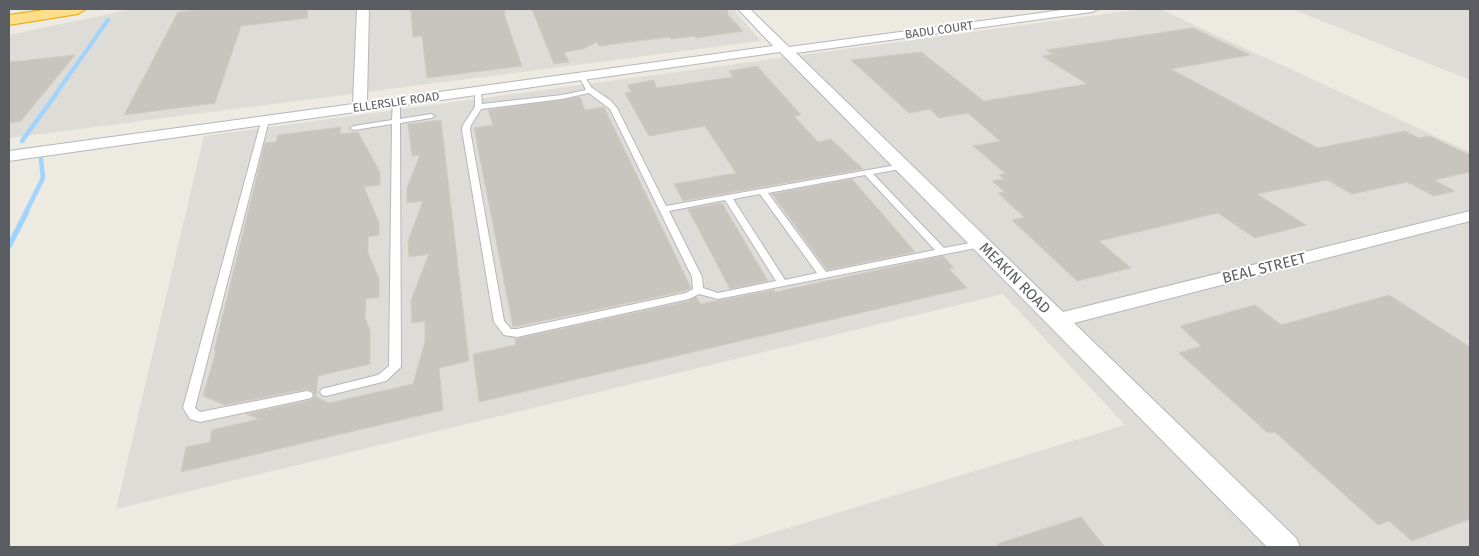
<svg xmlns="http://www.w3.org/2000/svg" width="1479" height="556" viewBox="0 0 1479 556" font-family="'Fira Sans',sans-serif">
<rect width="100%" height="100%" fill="#eceae1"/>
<g fill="#dedcd6">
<polygon points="133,9 733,9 761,41 9,138 9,35"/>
<polygon points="1142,9 1160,9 1470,152 1470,547 726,547 1125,425 1003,294 116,509 204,136"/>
<polygon points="1292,9 1470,9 1470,80"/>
</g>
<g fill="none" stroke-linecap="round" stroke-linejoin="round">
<polyline stroke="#a0d4fd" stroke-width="4" points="55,95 108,20"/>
<g stroke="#a0d4fd" stroke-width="4.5">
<polyline points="22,141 56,94"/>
<polyline points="25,214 43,178 41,159"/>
</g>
<polyline stroke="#a0d4fd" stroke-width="5.5" points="9,246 26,213"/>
</g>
<g fill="#c8c4be" stroke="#d1ccc0">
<polygon points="206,9 307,9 308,18 241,26 215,103 124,115 178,12"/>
<polygon points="411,9 504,9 505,17 522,66 427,78 422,36 413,37"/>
<polygon points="532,9 727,9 728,15 743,31 696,38 694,36 671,39 669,37 599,46 597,42 583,49 564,52 569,62 554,64"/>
<polygon points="1193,28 1250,55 1171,69 1318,148 1405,131 1419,138 1429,136 1470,155 1470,172 1434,180 1455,191 1434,196 1407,182 1352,194 1327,180 1257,194 1306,225 1255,238 1218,213 1099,241 1131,268 1077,281 1012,220 1024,217 998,193 1005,192 992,181 1004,179 999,175 1005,173 973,146 1000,141 968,113 939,118 930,109 909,113 851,60 921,52 984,101 1087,84 1042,56 1053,54 1046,50"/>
<polygon points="75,55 21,121 9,123 9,62"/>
<polygon points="757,66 801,115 794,116 818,142 831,139 863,169 683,201 674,184 736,173 705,126 649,136 625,93 631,92 628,85 654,80 656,88 733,77 729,71"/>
<polygon points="580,97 585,110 604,107 691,288 685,291 513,327 474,128 493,125 488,110"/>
<polygon points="441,120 469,361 439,368 443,410 181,472 186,447 210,442 212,430 259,419 246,414 311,400 315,396 313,391 307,389 225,405 203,396 216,351 214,351 265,143 276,142 278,135 341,127 340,134 358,132 380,172 380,185 364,187 379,223 379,235 368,237 368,253 379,279 379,297 366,299 365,318 370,330 370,364 318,376 316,397 329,403 413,384 425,342 425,321 412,323 411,300 429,254 409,257 408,241 423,201 407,203 407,188 420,155 412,156 408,124"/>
<polygon points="852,179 892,225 915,252 827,270 772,194"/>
<polygon points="722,203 768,281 730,289 688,209"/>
<polygon points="943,256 954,268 949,269 967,288 479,402 473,354 516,345 515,339 689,301 696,297 700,304 774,290 775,292"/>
<polygon points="1389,295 1470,347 1470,519 1412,541 1389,521 1378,525 1275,432 1268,433 1179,353 1201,346 1180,326 1255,305 1281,325"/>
<polygon points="1081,517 1105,547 998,547 997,544"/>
</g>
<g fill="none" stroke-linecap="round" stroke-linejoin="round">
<g stroke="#b4b7bc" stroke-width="2">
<g id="service">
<path d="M582,74L584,75L591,87L611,101L617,108L666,206L902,164H905V168L873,174L944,248L981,241L986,244L981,247L718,299L699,294L689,299L517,337L504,335L494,322L462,130L463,125L475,107V90L481,91L482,104L562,95L586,90L579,76ZM589,93L610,109L692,277L693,289L686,293L517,329H511L504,321L470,130L471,125L481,109L562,99ZM865,175L935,250L826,272L768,193ZM760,194L817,273L785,280L733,199ZM725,200L776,281L718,293L703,288L702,277L669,211Z"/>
<polygon points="393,100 400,102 400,119 431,114 435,116 431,118 400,123 401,367 386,381 326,396 322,395 320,392 322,389 378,375 389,366 392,124 354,130 350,128 354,126 392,120"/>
<polygon points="262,118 268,118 269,120 195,408 200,412 307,391 311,392 313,395 311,398 307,399 200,422 190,419 183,408"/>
</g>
</g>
<g stroke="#b4b7bc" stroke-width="2">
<polygon id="minor" points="357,9 369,9 367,102 773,46 738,9 750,9 789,47 1069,9 1098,9 1092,12 796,53 1063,312 1470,211 1470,221 1074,323 1296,538 1300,547 1267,547 780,52 9,161 9,151 353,104"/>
</g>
<g stroke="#eaa504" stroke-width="2">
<polygon id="motorway" points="50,9 86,9 78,14 9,25 9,15"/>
</g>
<use href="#service" fill="#fff" fill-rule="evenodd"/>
<use href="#minor" fill="#fff" fill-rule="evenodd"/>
<use href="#motorway" fill="#fbdf8a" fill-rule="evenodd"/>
</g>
<g text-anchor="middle" stroke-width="4" stroke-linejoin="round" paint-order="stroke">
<g font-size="12" fill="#5a5d62" stroke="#fff">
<text transform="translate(939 30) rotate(-8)" y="4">BADU COURT</text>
<text transform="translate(396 102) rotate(-8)" y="4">ELLERSLIE ROAD</text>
</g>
<g font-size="15" fill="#5a5d62" stroke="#fff">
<text transform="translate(1264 268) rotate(-14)" y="5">BEAL STREET</text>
<text transform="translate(1015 278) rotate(45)" y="5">MEAKIN ROAD</text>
</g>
</g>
<rect width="1479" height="556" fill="none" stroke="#5a5d62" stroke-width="20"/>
</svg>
